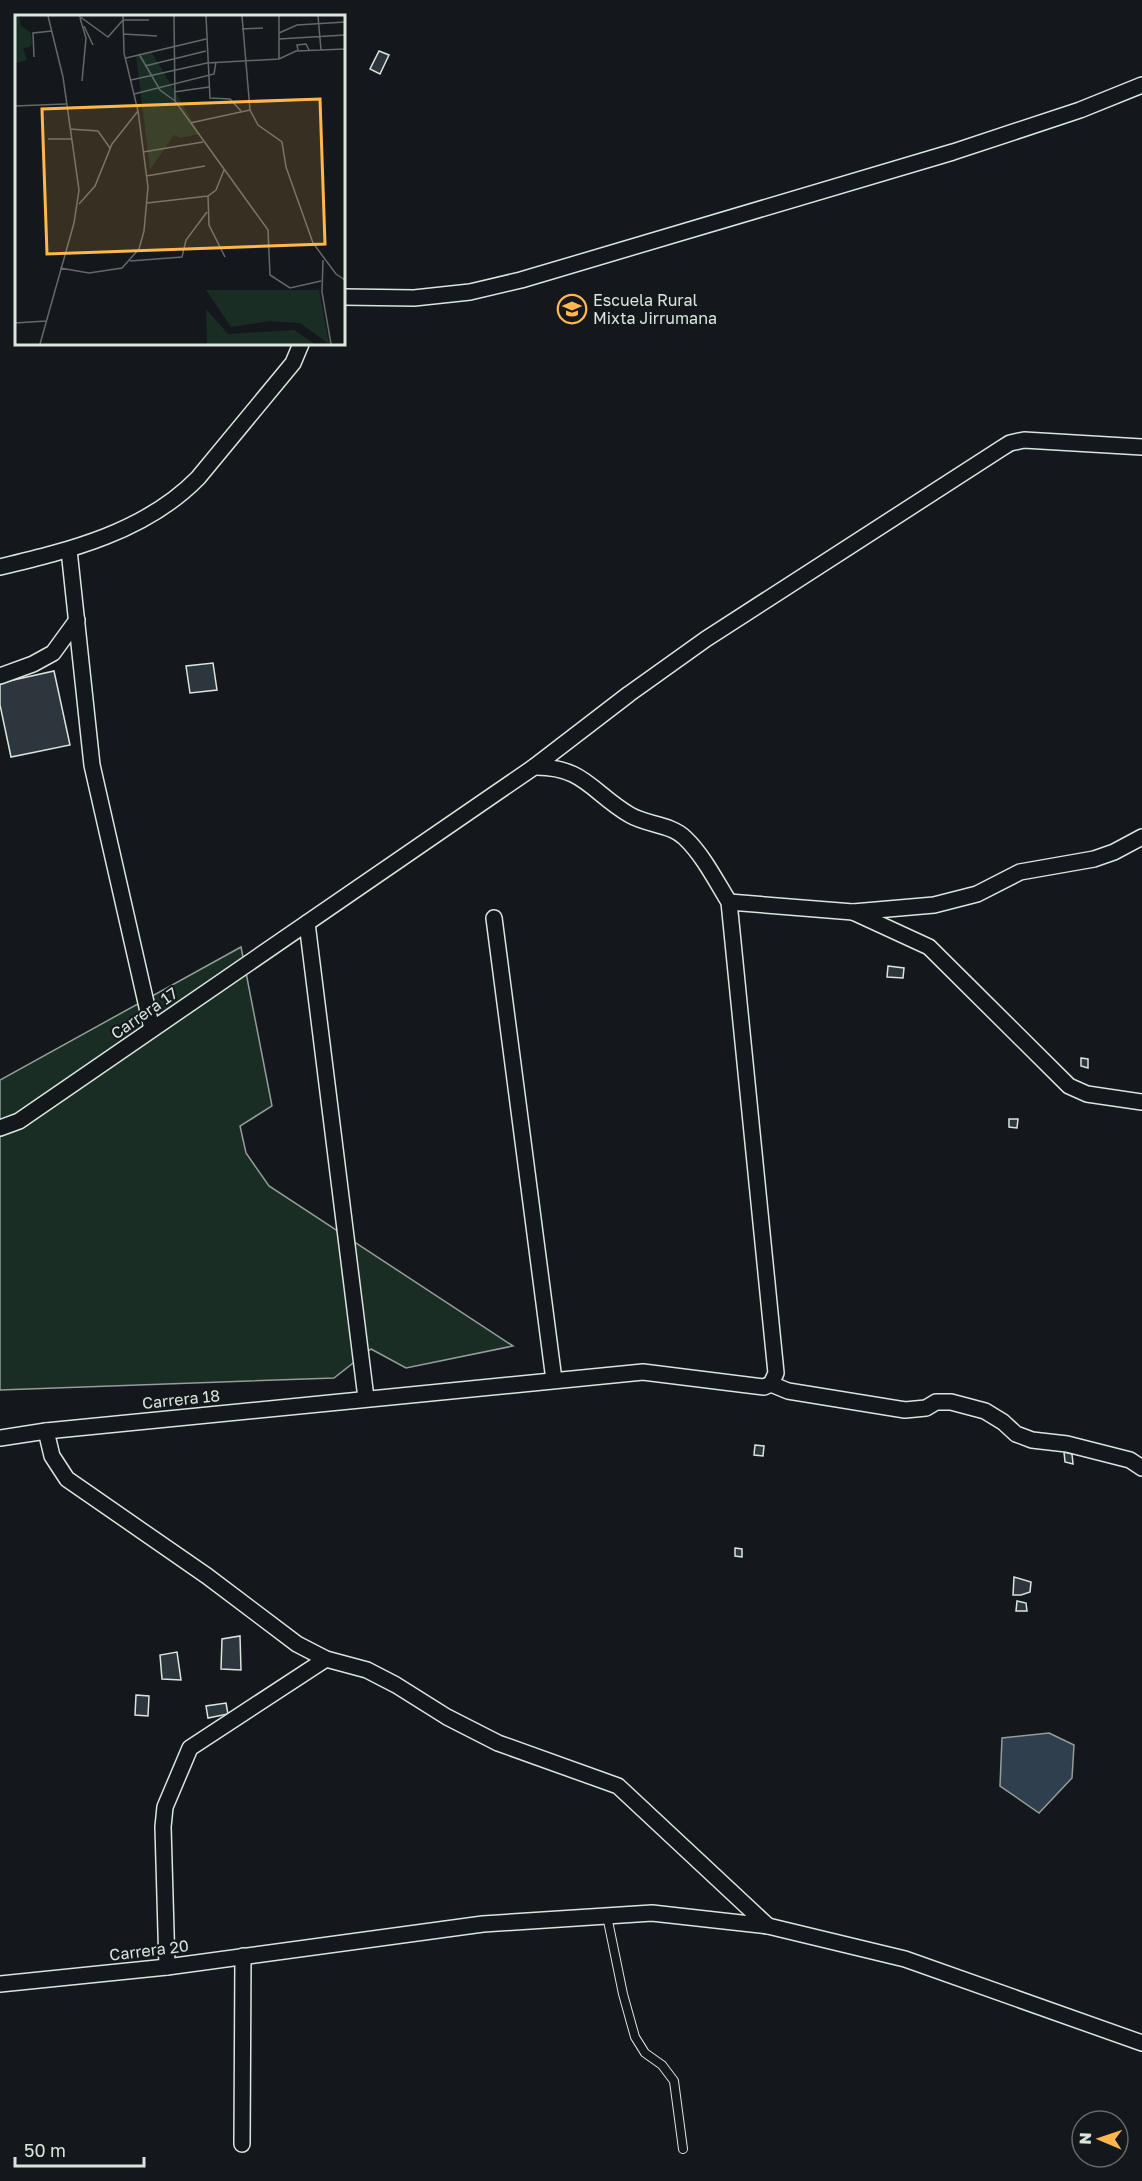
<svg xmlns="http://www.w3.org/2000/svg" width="1142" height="2181" viewBox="0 0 1142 2181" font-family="'Golos Text',sans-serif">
<rect width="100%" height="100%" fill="#14181c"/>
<polygon fill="#1a2d24" stroke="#939e99" stroke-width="1.5" points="241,947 272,1106 240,1126 246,1153 269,1186 513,1346 406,1368 371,1349 334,1378 0,1390 0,1080"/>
<polygon fill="#2f3f4d" stroke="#939e99" stroke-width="1.5" points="1049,1733 1074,1745 1072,1778 1039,1813 1000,1786 1002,1738"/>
<g fill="#2c363c" stroke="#d8e6dc" stroke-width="1.5">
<polygon points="379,51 389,55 380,74 370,69"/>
<polygon points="213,663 217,690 190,693 186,666"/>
<polygon points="54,671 70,745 11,757 0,705 0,683"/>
<polygon points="888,966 904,968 903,978 887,977"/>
<polygon points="1081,1058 1088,1059 1088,1068 1081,1066"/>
<polygon points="1009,1119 1018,1119 1017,1128 1009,1127"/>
<polygon points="755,1445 764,1446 763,1456 754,1455"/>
<polygon points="1064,1452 1072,1454 1073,1464 1065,1462"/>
<polygon points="735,1548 742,1549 742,1557 735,1556"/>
<polygon points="1014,1577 1031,1582 1030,1592 1021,1595 1013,1595"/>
<polygon points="1017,1601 1026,1603 1027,1611 1016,1611"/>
<polygon points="240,1636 241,1670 221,1669 222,1639"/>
<polygon points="177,1652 181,1680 162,1679 160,1655"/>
<polygon points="136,1695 149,1696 148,1716 135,1715"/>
<polygon points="226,1703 228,1714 208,1718 206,1706"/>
</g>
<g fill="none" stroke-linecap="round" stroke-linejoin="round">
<g stroke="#d8e6dc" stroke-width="10">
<polyline id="lane" points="607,1916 623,1994 635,2037 645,2053 662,2065 674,2081 683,2149"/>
</g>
<g stroke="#d8e6dc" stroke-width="18">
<g id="street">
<polyline points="344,297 414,298 470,292 521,280 953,152 1080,110 1142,85"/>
<polyline points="69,550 92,765 152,1029"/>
<path d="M0,567C71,550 145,532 198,478L293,363L301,344"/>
<polyline points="0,676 33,664 53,653 77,620"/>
<path d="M534,767C584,766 592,793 630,815C647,825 671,824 685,838C703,855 716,881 729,902L776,1373L771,1384"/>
<polyline points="729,902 853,912 934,905 977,894 1020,872 1094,859 1114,852 1142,837"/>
<polyline points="853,912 929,947 1069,1086 1087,1094 1142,1102"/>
<polyline points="494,918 554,1380"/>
<polyline points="307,923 366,1398"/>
<polyline points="0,1128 19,1121 534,767 629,694 706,639 1002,448 1010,443 1024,440 1142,447"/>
<polyline points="46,1431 52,1456 67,1479 207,1576 297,1644 326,1659 367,1670 396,1685 447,1717 498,1743 618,1786 768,1926"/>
<polyline points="0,1438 46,1431 643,1372 764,1387 771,1384 788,1391 905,1410 926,1408 936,1402 951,1402 985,1411 1003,1422 1016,1434 1032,1440 1067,1444 1130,1460 1142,1468"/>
<polyline points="167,1967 163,1827 165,1807 190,1748 326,1659"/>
<polyline points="0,1984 167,1967 483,1924 652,1913 768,1926 905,1959 1142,2043"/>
<polyline points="242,2144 243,1956"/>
</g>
</g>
<use href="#lane" stroke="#14181c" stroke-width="8"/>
<use href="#street" stroke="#14181c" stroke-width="15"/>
</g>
<defs>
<g id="school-ring" transform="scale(1.5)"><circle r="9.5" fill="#14181c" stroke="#ffb74d" stroke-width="1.5"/><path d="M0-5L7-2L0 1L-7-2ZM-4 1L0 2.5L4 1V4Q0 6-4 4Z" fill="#ffb74d"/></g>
</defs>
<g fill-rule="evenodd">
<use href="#school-ring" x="572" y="309"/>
</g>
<g text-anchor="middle" stroke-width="4.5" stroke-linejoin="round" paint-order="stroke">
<g font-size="16" fill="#d8e6dc" stroke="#14181c" text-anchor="start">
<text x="593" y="306">Escuela Rural<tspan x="593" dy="18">Mixta Jirrumana</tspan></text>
</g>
<g font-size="16" fill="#d8e6dc" stroke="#14181c">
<text transform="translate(144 1013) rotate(-35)" y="6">Carrera 17</text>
<text transform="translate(181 1399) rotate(-6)" y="6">Carrera 18</text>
<text transform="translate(149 1950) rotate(-7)" y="6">Carrera 20</text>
</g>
</g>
<g transform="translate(15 15)">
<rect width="330" height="330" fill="#14181c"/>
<path d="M0,1H4L6,11L16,18L17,28L15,32L8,33L12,45L0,48ZM136,36L185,119L165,123L159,120L135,155L121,40ZM191,275H304L314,329L285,308L255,306L216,312ZM191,294L213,319L279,315L300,329H192Z" fill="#1a2d24"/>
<path fill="none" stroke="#626a69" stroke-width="1.5" d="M64,1L93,22L108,5H134M159,1L160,86L253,215L255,260L275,273L306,266M191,1L195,83L215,84L226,96M227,1L235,95L243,110L267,127L271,152L298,228L321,259L330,265M264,1V44M303,1L306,35M65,3L71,23L67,66M69,11L78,30M227,14L248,13M264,18L282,10L330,7M108,19L142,21M264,24L330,20M283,35L282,30L291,29L294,35M124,39L145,75L160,86M19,42L18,18L37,16M111,43L191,24M130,51L191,36M116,65L192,48L264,44L281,36L330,34M159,77L194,72M119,79L199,59L201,47M0,91L51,89M175,108L235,95M55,114L83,116L95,133M33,124H57M128,137L188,127M131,161L190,151M193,181L194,210L210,242M132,188L193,181L201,175L209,155M64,189L80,171L97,129L123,96M308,245L307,277L316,329M115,246L167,242L171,225L192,197M45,253L74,258L107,253L124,234L129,216L133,172L123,96L109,38L108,1M0,308L31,306M25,329L59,208L64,175L48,62L33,1"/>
<path fill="#ffb74d" fill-opacity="0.15" stroke="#ffb74d" stroke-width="3" d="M305,84L310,229L32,239L27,94Z"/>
<rect width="330" height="330" fill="none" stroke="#d8e6dc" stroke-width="3"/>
</g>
<g transform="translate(1100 2139) rotate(272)"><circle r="28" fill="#14181c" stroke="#626a69" stroke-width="1.5"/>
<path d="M0-4.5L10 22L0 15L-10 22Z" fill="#ffb74d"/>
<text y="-9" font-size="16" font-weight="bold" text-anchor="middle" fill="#d8e6dc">N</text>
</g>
<path d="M15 2157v9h129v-9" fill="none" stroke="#d8e6dc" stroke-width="3"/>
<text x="24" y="2157" font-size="18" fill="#d8e6dc" stroke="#14181c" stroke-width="4.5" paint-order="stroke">50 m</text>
</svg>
